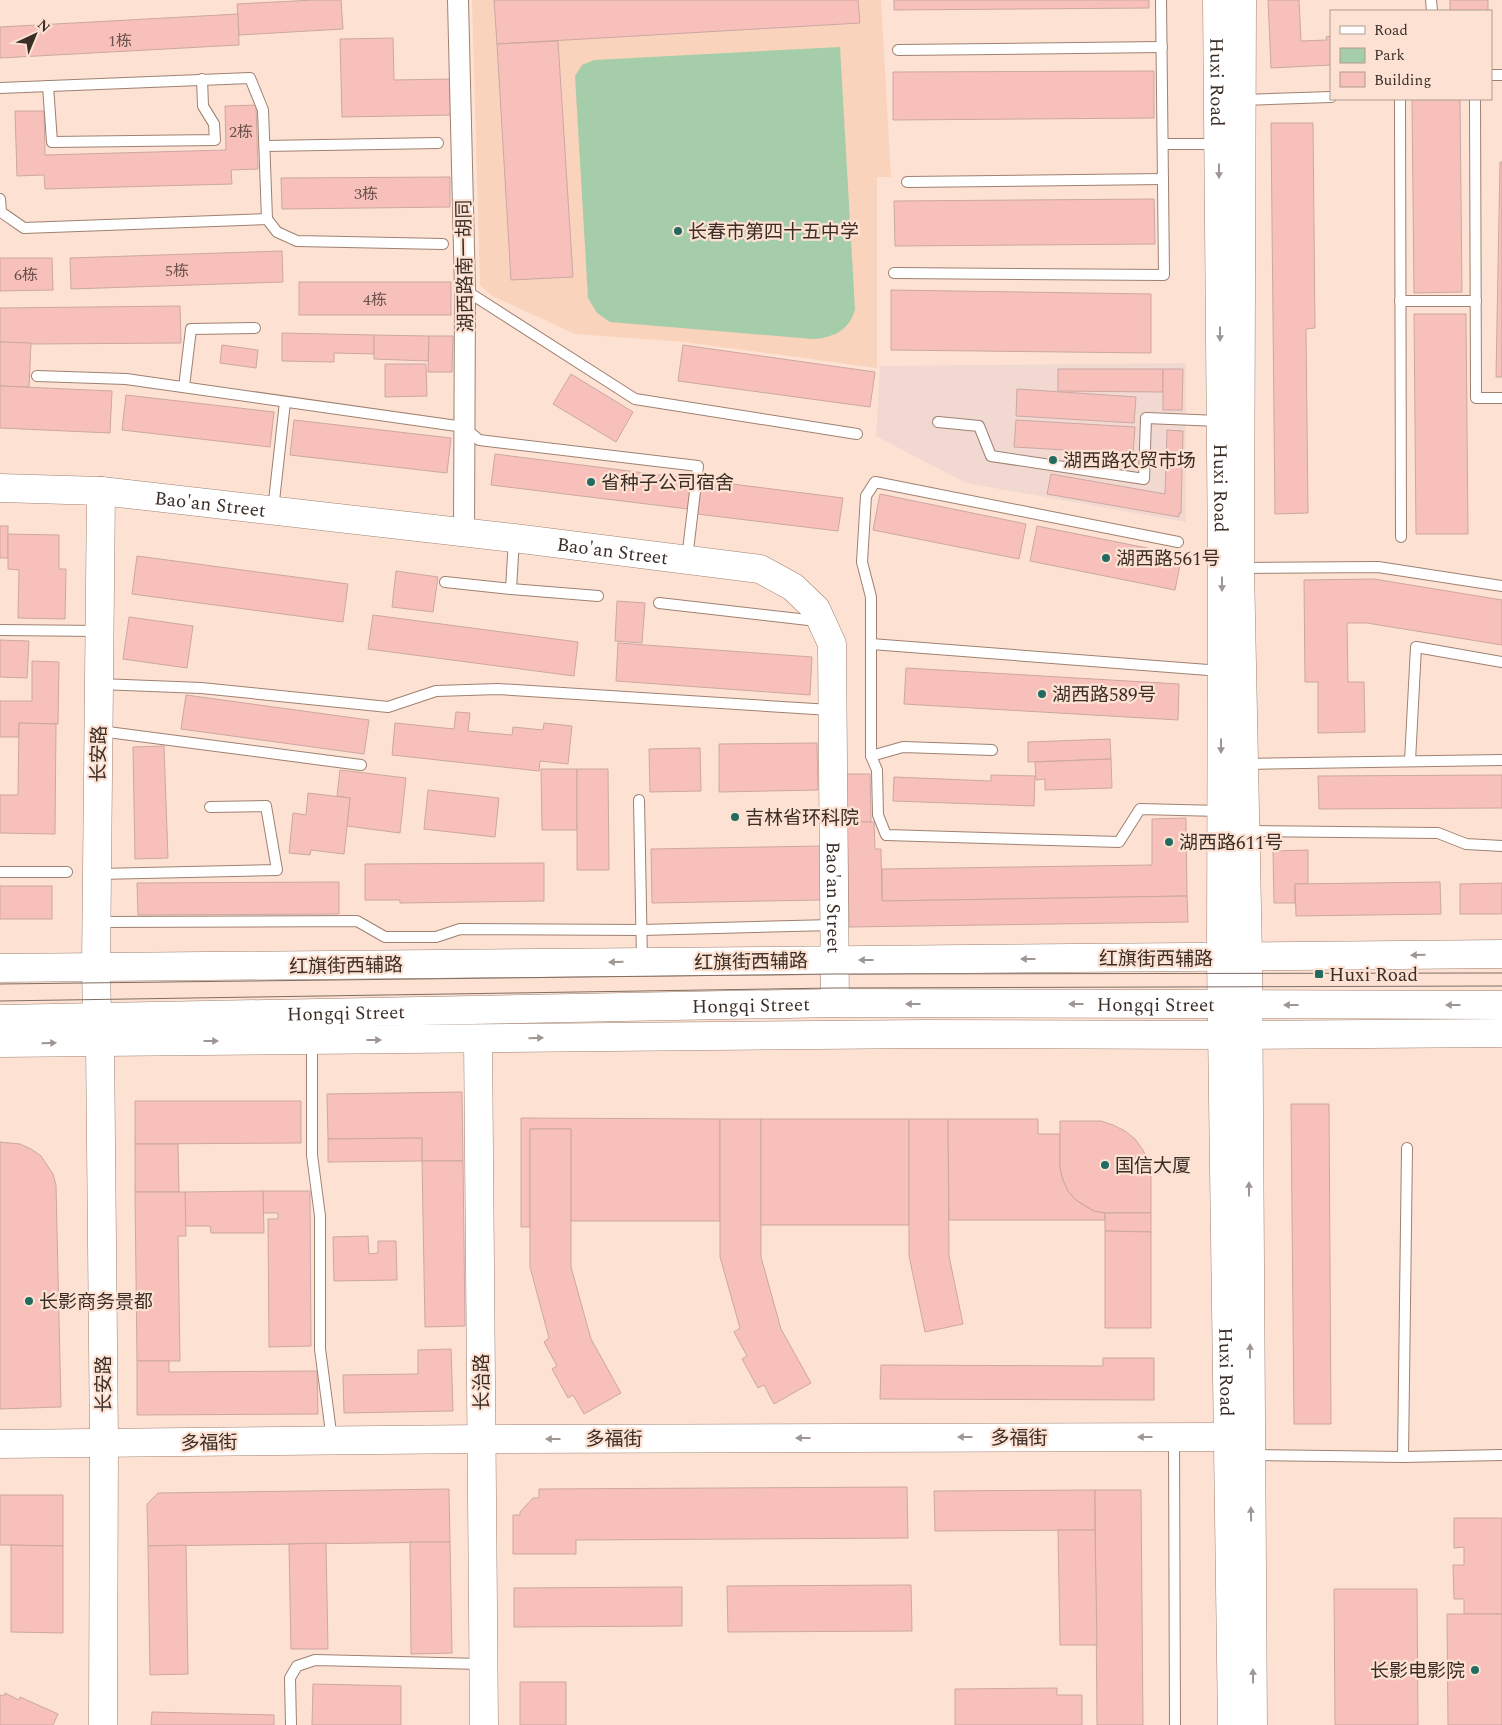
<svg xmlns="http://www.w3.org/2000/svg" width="1502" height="1725" viewBox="0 0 1502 1725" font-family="Spectral,'Noto Sans SC',serif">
<rect width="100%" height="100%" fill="#fde2d3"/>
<polygon fill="#f1d8d0" points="1186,363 1186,522 966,483 876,436 880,366"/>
<polygon fill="#fad3bc" points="472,0 881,0 891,177 877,177 877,368 684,342 575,334 492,296 480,285"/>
<path fill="#a6cda9" d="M840,47L855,309C850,330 833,338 813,339L610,322L597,313L588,298L575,76L582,65L594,60Z"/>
<g fill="#f8c0ba" stroke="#cca7a3">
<polygon points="313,0 341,0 343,29 239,35 237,4"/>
<polygon points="494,0 858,0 860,23 497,44"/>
<polygon points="894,0 1149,0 1149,8 894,10"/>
<polygon points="1268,0 1299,0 1301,41 1327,40 1326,37 1331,36 1331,65 1271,68"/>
<rect x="1450" y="0" width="38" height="11"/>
<polygon points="238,14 239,45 0,58 0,27"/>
<polygon points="393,38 394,80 453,79 454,115 342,117 340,39"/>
<polygon points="558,41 573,277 511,280 497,44"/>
<polygon points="1154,71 1154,118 893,120 893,72"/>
<polygon points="1412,99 1460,99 1462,292 1414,293"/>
<polygon points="256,105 258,169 231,170 232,184 45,189 44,175 17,176 15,111 44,111 45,155 226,150 225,106"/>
<polygon points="1271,123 1313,123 1315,328 1306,329 1308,513 1275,514"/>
<polygon points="1500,162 1502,162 1502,377 1496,377"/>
<polygon points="450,177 450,207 282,209 281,178"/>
<polygon points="1154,199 1155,244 895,246 894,201"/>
<polygon points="282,251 283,282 71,289 70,258"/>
<polygon points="0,258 52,258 53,290 0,291"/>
<rect x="299" y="282" width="152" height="33"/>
<polygon points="891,290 1151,294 1151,353 891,350"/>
<polygon points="180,306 181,343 31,344 0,342 0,308"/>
<polygon points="1414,314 1466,314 1468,534 1416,534"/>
<polygon points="282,333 374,335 374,354 334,353 334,362 282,361"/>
<polygon points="374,335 429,336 428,361 374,359"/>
<polygon points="429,336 453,336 452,372 428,372"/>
<polygon points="0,342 31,343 29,387 0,386"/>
<polygon points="222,345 258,350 256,368 220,363"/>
<polygon points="683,345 875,372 870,407 678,381"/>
<polygon points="385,364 426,364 427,396 385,397"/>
<polygon points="1058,369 1163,369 1163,392 1058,391"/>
<polygon points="1163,369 1183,369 1182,410 1163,410"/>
<polygon points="571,374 633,412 616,442 553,404"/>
<polygon points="0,386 112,391 110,433 0,428"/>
<polygon points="1017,389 1136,397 1134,423 1016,416"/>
<polygon points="126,395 274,412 270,447 122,430"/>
<polygon points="294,420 451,438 447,473 290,455"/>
<polygon points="1016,420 1135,427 1133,454 1014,447"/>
<polygon points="1167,430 1183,431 1181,513 1179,513 1179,517 1047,494 1051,474 1165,494"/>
<polygon points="495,454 692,479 688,509 491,485"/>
<polygon points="701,480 843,498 838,531 697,514"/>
<polygon points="880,494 1026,524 1019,559 873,530"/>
<rect x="0" y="526" width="8" height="32"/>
<polygon points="1037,526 1182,555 1175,590 1030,561"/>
<polygon points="8,534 59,535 59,569 66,569 65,619 18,618 19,570 8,569"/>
<polygon points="137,556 348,584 343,622 132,594"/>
<polygon points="396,571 438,577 433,612 392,607"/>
<polygon points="1374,579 1502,600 1502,645 1367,623 1347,623 1348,682 1364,682 1365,732 1318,733 1318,682 1305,682 1304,580"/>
<polygon points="617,601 645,603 642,643 615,641"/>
<polygon points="373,615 578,642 574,676 368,649"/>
<polygon points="129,617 193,626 187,668 123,659"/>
<polygon points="0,640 29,641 27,678 0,677"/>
<polygon points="618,643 812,657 810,695 616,681"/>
<polygon points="32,661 59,662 58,724 19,723 18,737 0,737 0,701 32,701"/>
<polygon points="906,668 1179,684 1178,720 904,704"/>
<polygon points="186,695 369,720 364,754 181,729"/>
<polygon points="456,712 470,713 468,731 512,735 513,727 543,730 544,723 572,726 568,764 540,761 539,771 392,755 395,723 454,729"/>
<polygon points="19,723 56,724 55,834 0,833 0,795 18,795"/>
<polygon points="1110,739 1111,759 1028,762 1028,742"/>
<polygon points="817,743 818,790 719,792 719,744"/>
<polygon points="164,746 168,858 135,859 133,747"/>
<polygon points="700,748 701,791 650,792 649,749"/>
<polygon points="1111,759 1112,788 1045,790 1045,779 1036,780 1035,762"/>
<polygon points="541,769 577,769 577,830 542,830"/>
<polygon points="577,769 608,769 609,870 577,870"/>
<polygon points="340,770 406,778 400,833 347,826 350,798 337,796"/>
<polygon points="846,774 870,774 871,822 847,822"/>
<polygon points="991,775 1035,776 1034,806 893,801 894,777 991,781"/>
<polygon points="1502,775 1502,808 1319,809 1318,776"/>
<polygon points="428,790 499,798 495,837 424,829"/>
<polygon points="308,793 350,798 344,854 311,850 310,855 289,853 293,813 306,815"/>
<polygon points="1186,818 1187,896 882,901 882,869 1152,865 1152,819"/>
<polygon points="847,822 874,822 875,849 881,849 882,901 1187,896 1188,922 849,927"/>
<polygon points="820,846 821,900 652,903 651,849"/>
<polygon points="1308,850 1308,884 1295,884 1295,903 1274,903 1273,851"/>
<polygon points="544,863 544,901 400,903 400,900 365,900 365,864"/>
<polygon points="339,882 339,914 138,915 137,883"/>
<polygon points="1440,882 1441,914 1296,916 1295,884"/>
<polygon points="1502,883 1502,914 1460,914 1460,884"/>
<rect x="0" y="886" width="52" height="33"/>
<polygon points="462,1092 463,1161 422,1161 422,1138 328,1139 327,1094"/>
<polygon points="135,1101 301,1101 301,1143 135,1144"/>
<polygon points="1291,1104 1329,1104 1331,1424 1294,1424"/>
<polygon points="521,1118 720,1119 720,1221 571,1221 571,1129 530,1129 530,1227 521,1227"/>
<polygon points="720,1119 761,1119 761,1257 781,1329 811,1383 774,1404 764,1385 758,1388 742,1359 747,1356 734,1332 740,1328 720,1257"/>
<rect x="761" y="1119" width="148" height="106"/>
<polygon points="909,1119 948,1119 949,1256 963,1324 925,1332 909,1256"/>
<polygon points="948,1119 1038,1119 1038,1134 1060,1134 1060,1168 1063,1180 1068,1191 1076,1200 1085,1206 1094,1211 1105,1213 1105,1220 949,1220"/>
<polygon points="1060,1121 1101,1121 1113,1125 1125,1131 1135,1139 1143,1150 1148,1162 1151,1175 1151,1213 1105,1213 1094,1211 1076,1200 1068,1191 1063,1180 1060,1168"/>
<polygon points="530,1129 571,1129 571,1267 591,1339 621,1393 584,1414 573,1395 568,1398 552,1369 557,1366 544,1342 549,1338 530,1267"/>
<polygon points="422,1138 422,1161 328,1162 328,1139"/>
<polygon points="0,1142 20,1144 31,1149 41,1156 53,1174 56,1185 61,1407 0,1409"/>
<polygon points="135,1144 178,1144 179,1192 135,1192"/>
<polygon points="422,1161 463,1161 465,1326 425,1327"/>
<polygon points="263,1191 310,1191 311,1346 269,1347 268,1219 278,1219 278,1213 263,1213"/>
<polygon points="263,1191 264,1233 211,1233 210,1226 185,1226 185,1192"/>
<polygon points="135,1192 185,1192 186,1236 178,1236 180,1361 137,1361"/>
<polygon points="1105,1213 1151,1213 1151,1232 1105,1231"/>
<polygon points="1105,1231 1151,1232 1151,1328 1105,1328"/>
<polygon points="368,1236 369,1254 378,1253 378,1241 396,1241 397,1280 334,1281 333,1237"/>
<polygon points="451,1349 453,1411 344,1413 343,1375 418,1374 418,1350"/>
<polygon points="1103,1358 1154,1358 1154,1400 880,1399 881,1365 1103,1366"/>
<polygon points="137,1361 169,1361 169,1372 317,1371 318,1414 137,1415"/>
<polygon points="907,1487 908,1538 576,1540 576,1554 513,1554 513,1515 520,1515 520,1512 533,1498 539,1498 539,1489"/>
<polygon points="449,1489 450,1542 148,1546 147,1504 158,1493"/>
<polygon points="1095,1490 1095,1530 935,1531 934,1491"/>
<polygon points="1095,1490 1141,1490 1143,1725 1097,1725"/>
<polygon points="0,1495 63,1495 63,1546 0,1545"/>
<polygon points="1454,1518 1502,1518 1502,1614 1464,1614 1464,1599 1454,1599 1453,1565 1464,1565 1464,1547 1454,1548"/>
<polygon points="1058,1530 1095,1530 1097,1645 1060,1645"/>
<polygon points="410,1542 450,1542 452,1653 411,1654"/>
<polygon points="326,1543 328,1649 291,1649 289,1544"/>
<polygon points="11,1545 63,1546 63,1633 11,1632"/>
<polygon points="186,1545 188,1674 150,1675 148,1546"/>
<polygon points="911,1585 912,1631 728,1632 727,1586"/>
<polygon points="682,1587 682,1626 514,1627 514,1588"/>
<polygon points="1334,1589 1417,1589 1418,1725 1335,1725"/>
<polygon points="1447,1614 1502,1614 1502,1725 1448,1725"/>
<rect x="520" y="1682" width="46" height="43"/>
<polygon points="313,1684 401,1686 401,1725 312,1725"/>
<polygon points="1057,1688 1057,1695 1082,1695 1082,1725 955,1725 955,1689"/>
<polygon points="5,1693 19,1700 20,1697 58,1714 53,1725 0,1725 0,1695 4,1696"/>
<polygon points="152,1712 274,1715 274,1725 151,1725"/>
</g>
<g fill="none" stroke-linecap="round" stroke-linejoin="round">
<g stroke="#9f8170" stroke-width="12">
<g id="lane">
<polyline points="1431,0 1432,11"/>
<polyline points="898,50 1162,47"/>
<polyline points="1491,75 1502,75"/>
<polyline points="48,86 52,142 215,140 214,124 203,106 202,79"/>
<polyline points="0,88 250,78 263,110 267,219"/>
<polyline points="1400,99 1401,537"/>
<polyline points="1475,99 1476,398 1502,398"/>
<polyline points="1243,100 1331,97"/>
<polyline points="1163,144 1217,144"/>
<polyline points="265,146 438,143"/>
<polyline points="907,182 1163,179"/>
<polyline points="0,199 1,212 24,228 267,219 277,232 297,241 443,244"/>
<polyline points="894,273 1164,275 1161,0"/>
<polyline points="465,290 635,399 857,434"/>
<polyline points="1400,301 1476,301"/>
<polyline points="37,376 126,379 464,427 479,440 698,466 687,559"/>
<polyline points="184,387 191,329 255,328"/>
<polyline points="938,422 979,426 991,456 1144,479 1146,418 1219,421"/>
<polyline points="273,510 285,402"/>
<polyline points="514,539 511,589 598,596"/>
<polyline points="1178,542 875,482 866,496 862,562 871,597 871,756 877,770 878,815 886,835 1119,842 1140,809 1220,811"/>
<polyline points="1242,568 1378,567 1502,586"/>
<polyline points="445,582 511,589"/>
<polyline points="659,603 817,621"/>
<polyline points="0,630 99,631"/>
<polyline points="871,644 1221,671"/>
<polyline points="100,684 201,688 388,707 436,691 498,689 831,710"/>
<polyline points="100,731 361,765"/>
<polyline points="871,756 903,747 992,750"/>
<polyline points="1410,761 1416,647 1502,662"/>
<polyline points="1245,764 1502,760"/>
<polyline points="639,800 642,962"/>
<polyline points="1247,831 1438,833 1466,844 1502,846"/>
<polyline points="0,872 67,872"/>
<polyline points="98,874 277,870 266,806 210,807"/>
<polyline points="98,922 357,921 385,937 436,937 460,929 642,930 833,925"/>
<polyline points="312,1041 312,1155 320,1216 320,1349 332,1440"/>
<polyline points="1174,1438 1175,1725"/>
<polyline points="1252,1455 1403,1457 1502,1455"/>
<polyline points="1403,1457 1407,1148"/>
<polyline points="291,1725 290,1678 297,1666 315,1660 482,1664"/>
</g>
</g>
<g stroke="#9f8170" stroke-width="22">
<polyline id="street" points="458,0 465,290 464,532"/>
</g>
<g stroke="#9f8170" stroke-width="29">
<g id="secondary">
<path id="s1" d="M1217,0L1222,563L1221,958L1232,1725"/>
<polyline points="1242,0 1240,568 1248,957 1253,1725"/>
<path id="s2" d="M0,488L101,491L514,538L760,569L793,587L816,609L832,644L835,1003"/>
<polyline points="0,968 1502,954"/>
<polyline points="97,1017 96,967 101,491"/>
<path id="s3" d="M0,1019L835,1003L1502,1005"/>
<polyline points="478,1039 484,1725"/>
<polyline points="100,1042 104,1443 103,1725"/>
<polyline points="0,1043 925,1034 1222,1035 1502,1033"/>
<polyline points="0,1444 481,1439 1229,1437"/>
</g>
</g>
<use href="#lane" stroke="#fff" stroke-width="10"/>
<use href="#street" stroke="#fff" stroke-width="20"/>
<use href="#secondary" stroke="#fff" stroke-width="28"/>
<g stroke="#7f6d63" stroke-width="1">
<polyline points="0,984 834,974 1502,973"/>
<polyline points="0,1001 834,988 1502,986"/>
</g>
</g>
<defs><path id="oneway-solid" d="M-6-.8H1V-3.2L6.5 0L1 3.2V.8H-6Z" transform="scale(1.25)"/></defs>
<g fill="#9d9693">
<use href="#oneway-solid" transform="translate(1219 171) rotate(90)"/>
<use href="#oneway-solid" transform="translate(1220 334) rotate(90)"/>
<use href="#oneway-solid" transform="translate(1222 584) rotate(90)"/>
<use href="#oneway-solid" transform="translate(1221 746) rotate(90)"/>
<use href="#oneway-solid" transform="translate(1418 955) rotate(179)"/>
<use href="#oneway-solid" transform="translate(1028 959) rotate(180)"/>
<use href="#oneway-solid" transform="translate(866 960) rotate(180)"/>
<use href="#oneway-solid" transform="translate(616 962) rotate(179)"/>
<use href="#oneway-solid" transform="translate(913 1004) rotate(-180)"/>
<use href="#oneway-solid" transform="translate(1076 1004) rotate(-180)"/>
<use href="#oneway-solid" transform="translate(1291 1005) rotate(180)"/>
<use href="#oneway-solid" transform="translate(1453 1005) rotate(180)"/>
<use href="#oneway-solid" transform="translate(536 1038) rotate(-1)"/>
<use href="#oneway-solid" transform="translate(374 1040)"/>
<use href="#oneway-solid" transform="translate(211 1041)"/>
<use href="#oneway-solid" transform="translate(49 1043) rotate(-1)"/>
<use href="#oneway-solid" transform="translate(1249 1189) rotate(-90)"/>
<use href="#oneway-solid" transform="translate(1250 1351) rotate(-90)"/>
<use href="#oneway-solid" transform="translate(965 1437) rotate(180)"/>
<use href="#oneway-solid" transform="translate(1145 1437) rotate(180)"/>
<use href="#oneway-solid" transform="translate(803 1438) rotate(180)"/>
<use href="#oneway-solid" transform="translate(553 1439) rotate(180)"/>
<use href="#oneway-solid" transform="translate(1251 1514) rotate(-91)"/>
<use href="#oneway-solid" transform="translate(1253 1676) rotate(-91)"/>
</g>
<g fill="#236b60" stroke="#fde2d3" stroke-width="2">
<circle cx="678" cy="231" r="5"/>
<circle cx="1053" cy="460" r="5"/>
<circle cx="591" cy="482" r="5"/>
<circle cx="1106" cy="558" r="5"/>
<circle cx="1042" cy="694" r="5"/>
<circle cx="735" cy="817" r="5"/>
<circle cx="1169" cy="842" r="5"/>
<rect x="1314" y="969" width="10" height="10" rx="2.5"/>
<circle cx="1105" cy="1165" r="5"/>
<circle cx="29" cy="1301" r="5"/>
<circle cx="1475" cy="1670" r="5"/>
</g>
<g text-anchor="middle" stroke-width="4.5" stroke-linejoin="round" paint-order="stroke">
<g font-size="16" fill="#6a524c">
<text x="120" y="46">1栋</text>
<text x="241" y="137">2栋</text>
<text x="366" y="199">3栋</text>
<text x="177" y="276">5栋</text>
<text x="26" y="280">6栋</text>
<text x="375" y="305">4栋</text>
</g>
<g font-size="19" fill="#3b2e27" stroke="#fde2d3">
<text dy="7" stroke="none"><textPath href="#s1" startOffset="82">Huxi Road</textPath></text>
<text transform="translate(464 266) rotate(-91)" y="7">湖西路南一胡同</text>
<text dy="7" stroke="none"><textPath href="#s1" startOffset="488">Huxi Road</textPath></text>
<text dy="7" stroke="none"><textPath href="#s2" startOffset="211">Bao'an Street</textPath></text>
<text dy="7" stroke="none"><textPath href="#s2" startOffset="616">Bao'an Street</textPath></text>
<text transform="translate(98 754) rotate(-89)" y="7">长安路</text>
<text dy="7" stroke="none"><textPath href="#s2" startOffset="1126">Bao'an Street</textPath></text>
<text x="1156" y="965">红旗街西辅路</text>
<text transform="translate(751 961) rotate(-1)" y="7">红旗街西辅路</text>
<text transform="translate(346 965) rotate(-1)" y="7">红旗街西辅路</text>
<text dy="7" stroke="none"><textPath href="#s3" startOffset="1156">Hongqi Street</textPath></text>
<text dy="7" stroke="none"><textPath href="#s3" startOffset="751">Hongqi Street</textPath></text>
<text dy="7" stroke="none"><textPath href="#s3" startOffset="346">Hongqi Street</textPath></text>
<text dy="7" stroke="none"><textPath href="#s1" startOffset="1372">Huxi Road</textPath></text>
<text transform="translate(481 1382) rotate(-90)" y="7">长治路</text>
<text transform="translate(103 1384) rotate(-90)" y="7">长安路</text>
<text x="1019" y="1444">多福街</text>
<text x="614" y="1445">多福街</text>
<text transform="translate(209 1442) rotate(-1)" y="7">多福街</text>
</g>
<g font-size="19" fill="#3b2e27" stroke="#fde2d3" text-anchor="start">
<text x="688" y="238">长春市第四十五中学</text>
<text x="1063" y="467">湖西路农贸市场</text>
<text x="601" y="489">省种子公司宿舍</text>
<text x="1116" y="565">湖西路561号</text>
<text x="1052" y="701">湖西路589号</text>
<text x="745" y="824">吉林省环科院</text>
<text x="1179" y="849">湖西路611号</text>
<text x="1329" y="981">Huxi Road</text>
<text x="1115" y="1172">国信大厦</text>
<text x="39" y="1308">长影商务景都</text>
<text x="1465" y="1677" text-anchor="end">长影电影院</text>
</g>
</g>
<rect x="1330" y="10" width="162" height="90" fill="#fde2d3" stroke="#af9a8e"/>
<rect x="1340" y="26" width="25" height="8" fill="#ffffff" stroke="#af9a8e"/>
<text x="1374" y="35" font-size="15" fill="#3b2e27">Road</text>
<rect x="1340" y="48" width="25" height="15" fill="#a6cda9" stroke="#af9a8e"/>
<text x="1374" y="60" font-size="15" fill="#3b2e27">Park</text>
<rect x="1340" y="72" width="25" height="15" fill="#f8c0ba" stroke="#af9a8e"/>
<text x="1374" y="85" font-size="15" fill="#3b2e27">Building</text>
<g transform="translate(35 35) rotate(44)" stroke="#fde2d3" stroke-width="4" paint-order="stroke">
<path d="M0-4L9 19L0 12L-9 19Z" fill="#3b2e27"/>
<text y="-8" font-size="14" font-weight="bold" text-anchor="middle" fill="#3b2e27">N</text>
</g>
</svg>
